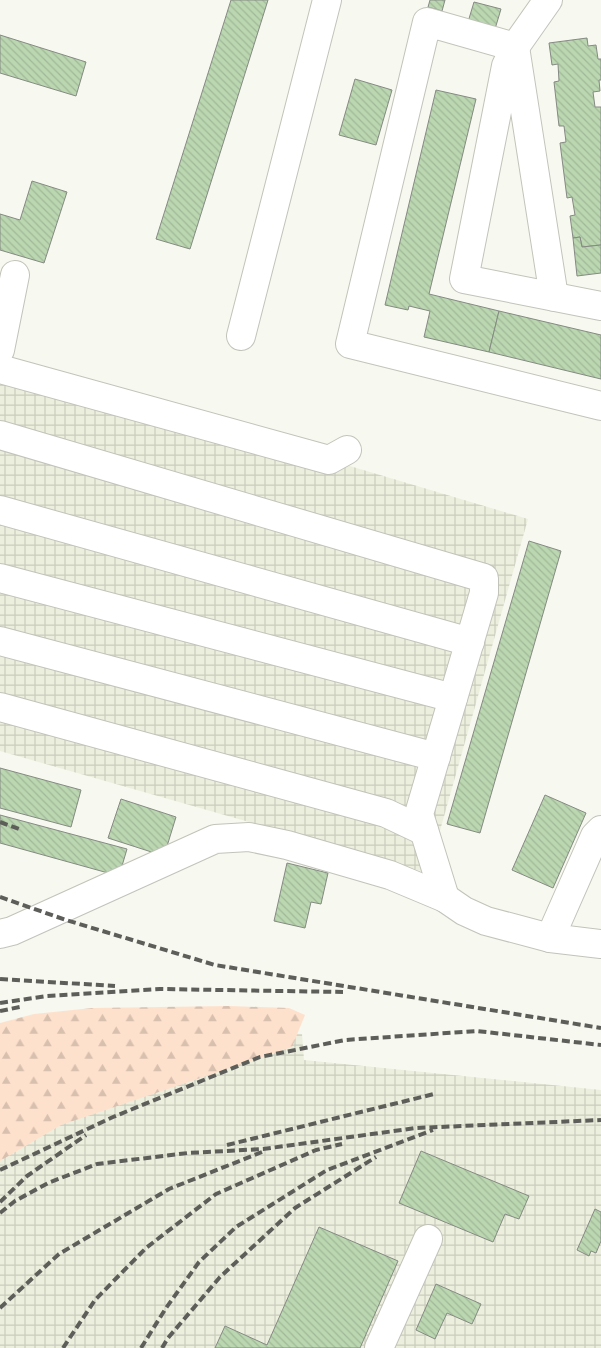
<svg xmlns="http://www.w3.org/2000/svg" width="601" height="1348" viewBox="0 0 601 1348" font-family="'Work Sans',sans-serif">
<defs>
<pattern id="industrial-grid" width="8" height="8" patternUnits="userSpaceOnUse" patternTransform="scale(1.25)"><rect width="8" height="8" fill="#edefde"/><path d="M0 4h8M4 0v8" fill="none" stroke="#caccbd"/></pattern>
<pattern id="forest-firs" width="22" height="20" patternUnits="userSpaceOnUse" patternTransform="scale(1.25)"><rect width="22" height="20" fill="#fee1cd"/><path d="M5 1l3.5 6h-7zM16 11l3.5 6h-7z" fill="#d8c0af"/></pattern>
<pattern id="building-back-hatch" width="6" height="6" patternUnits="userSpaceOnUse" patternTransform="scale(1.25)"><rect width="6" height="6" fill="#bbd7b1"/><path d="M-1 5l2 2M0 0l6 6M5-1l2 2" fill="none" stroke="#a0b897"/></pattern>
</defs>
<rect width="100%" height="100%" fill="#f7f8ef"/>
<g fill="url(#industrial-grid)">
<polygon points="0,362 528,519 428,873 0,751"/>
<polygon points="77,1023 302,1034 304,1060 601,1090 601,1348 0,1348 0,1059"/>
</g>
<polygon fill="url(#forest-firs)" points="229,1006 289,1008 305,1015 292,1047 61,1125 0,1161 0,1023 34,1014 92,1008"/>
<g fill="url(#building-back-hatch)" stroke="#858a83">
<polygon points="231,0 268,0 190,249 156,239"/>
<polygon points="430,0 445,0 442,11 428,7"/>
<polygon points="474,2 501,9 495,29 468,22"/>
<polygon points="0,35 86,62 76,96 0,73"/>
<polygon points="587,38 588,46 596,45 598,59 601,59 601,80 599,80 600,91 593,92 595,107 601,107 601,245 582,247 580,237 573,238 570,216 575,215 572,197 567,198 560,143 566,142 564,126 559,126 554,82 559,81 558,64 552,65 549,43"/>
<polygon points="355,79 392,90 376,145 339,135"/>
<polygon points="436,90 476,99 429,294 499,311 489,352 424,337 430,311 409,306 408,310 385,305"/>
<polygon points="32,181 67,192 44,263 0,250 0,214 20,220"/>
<polygon points="580,237 582,247 601,245 601,273 577,276 573,238"/>
<polygon points="499,311 601,335 601,379 489,352"/>
<polygon points="529,541 561,551 480,833 447,824"/>
<polygon points="0,768 81,790 71,827 0,808"/>
<polygon points="545,795 586,813 553,888 512,870"/>
<polygon points="121,799 176,817 164,856 108,838"/>
<polygon points="0,815 127,849 119,876 0,843"/>
<polygon points="287,863 328,873 321,904 311,902 305,928 274,921"/>
<polygon points="421,1151 529,1196 519,1219 505,1214 493,1242 399,1203"/>
<polygon points="595,1209 601,1212 601,1241 596,1253 591,1251 589,1256 577,1250"/>
<polygon points="319,1227 398,1261 360,1348 215,1348 225,1326 267,1345"/>
<polygon points="436,1284 481,1304 472,1324 447,1313 435,1339 416,1330"/>
</g>
<g fill="none" stroke-linecap="round" stroke-linejoin="round">
<g stroke="#c2c3ba" stroke-width="30">
<g id="minor">
<polyline points="548,0 515,47 506,66 464,279 601,306"/>
<polyline points="554,297 515,47 427,22 350,344 601,406"/>
<polyline points="241,336 327,0"/>
<polyline points="0,350 15,275"/>
<polyline points="0,369 329,460 347,450"/>
<polyline points="0,435 484,578 484,593 419,814 445,898"/>
<polyline points="0,510 470,642"/>
<polyline points="0,578 453,698"/>
<polyline points="0,641 436,757"/>
<polyline points="0,707 386,813 424,831"/>
<polyline points="0,934 12,931 215,839 249,837 287,845 390,875 445,898 464,911 486,921 550,938 601,944"/>
<polyline points="550,938 595,836 601,830"/>
<polyline points="379,1348 428,1239"/>
</g>
</g>
<use href="#minor" stroke="#fff" stroke-width="28"/>
<g stroke="#5d5e59" stroke-width="4" stroke-dasharray="8 4" stroke-linecap="butt">
<polyline points="0,822 19,829"/>
<polyline points="0,897 66,920 215,965 601,1028"/>
<polyline points="0,979 115,986"/>
<polyline points="0,1003 47,996 160,989 343,992"/>
<polyline points="0,1011 20,1007"/>
<polyline points="227,1145 434,1094"/>
<polyline points="0,1170 113,1117 260,1057 345,1040 477,1031 601,1045"/>
<polyline points="0,1202 27,1176 86,1135"/>
<polyline points="0,1213 15,1201 48,1183 97,1164 188,1153 263,1149 416,1128 601,1120"/>
<polyline points="0,1308 59,1254 169,1189 262,1152"/>
<polyline points="63,1348 95,1300 146,1248 216,1194 316,1150 342,1144"/>
<polyline points="141,1348 166,1308 199,1262 236,1227 327,1170 433,1130"/>
<polyline points="162,1348 168,1338 220,1277 295,1208 376,1157"/>
</g>
</g>
</svg>
